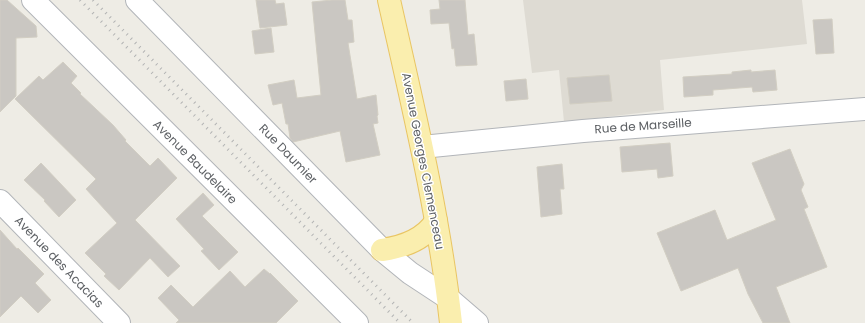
<svg xmlns="http://www.w3.org/2000/svg" width="865" height="323" viewBox="0 0 865 323" font-family="Poppins,sans-serif">
<rect width="100%" height="100%" fill="#eeece5"/>
<polygon fill="#dedbd3" points="523,0 802,0 807,44 660,60 664,110 564,122 559,70 532,73"/>
<g fill="#cac7c2" stroke="#d2cec3">
<polygon points="0,0 7,0 36,26 37,37 16,38 16,96 0,112"/>
<polygon points="256,0 275,0 276,4 284,3 287,25 260,28"/>
<polygon points="332,0 345,0 348,20 352,20 354,42 348,43 357,99 376,95 378,115 377,116 378,123 373,124 380,155 346,162 340,131 293,142 290,138 288,124 286,124 282,103 273,105 268,85 294,80 297,98 321,95 312,2"/>
<polygon points="439,0 465,0 468,35 474,34 477,65 456,66 454,48 452,49 449,23 431,24 430,10 440,9"/>
<polygon points="832,19 834,53 816,54 813,20"/>
<polygon points="271,28 274,52 255,54 252,31"/>
<polygon points="63,62 77,76 71,83 81,93 80,94 113,125 126,140 125,141 150,166 158,158 177,178 135,220 180,266 168,277 150,258 119,290 104,276 106,274 85,253 117,223 86,189 96,179 15,99 39,76 43,80"/>
<polygon points="751,70 751,72 775,70 777,90 753,92 752,87 713,90 713,95 684,97 683,77 732,74 732,72"/>
<polygon points="609,75 612,101 570,104 567,78"/>
<polygon points="526,79 528,99 506,101 504,81"/>
<polygon points="670,143 673,176 658,178 657,169 622,172 620,147"/>
<polygon points="790,149 804,184 801,190 808,207 804,209 827,267 776,287 790,323 763,323 748,294 738,268 681,291 657,233 715,210 727,240 776,220 752,163"/>
<polygon points="41,163 76,200 59,217 44,201 45,200 24,180"/>
<polygon points="562,164 564,189 560,189 562,214 541,217 537,167"/>
<polygon points="203,193 214,205 202,216 238,252 219,270 201,251 204,249 176,219"/>
<polygon points="0,230 17,249 18,248 44,274 35,283 51,300 38,313 21,296 0,317"/>
<polygon points="264,269 270,274 270,273 298,301 276,323 176,323 179,320 158,298 171,285 193,307 230,271 245,287"/>
</g>
<g fill="none" stroke-linecap="round" stroke-linejoin="round">
<g stroke="#b2b5b9" stroke-width="24">
<g id="minor">
<polyline points="33,0 357,323"/>
<polyline points="137,0 382,250 410,273 448,298 477,323"/>
<polyline points="422,147 583,131 865,109"/>
<polyline points="0,201 119,323"/>
</g>
</g>
<g stroke="#e9c563" stroke-width="24">
<g id="major">
<path d="M389,0C413,107 439,214 451,323"/>
<path d="M382,250C403,247 424,240 436,221"/>
</g>
</g>
<use href="#minor" stroke="#fff" stroke-width="22"/>
<use href="#major" stroke="#faeeae" stroke-width="22"/>
<g stroke="#b3b4b4" stroke-width="3" stroke-dasharray="1 5" stroke-linecap="butt">
<polyline points="80,0 400,323"/>
<polyline points="93,0 413,323"/>
</g>
</g>
<g text-anchor="middle" stroke-width="3" stroke-linejoin="round" paint-order="stroke">
<g font-size="12" fill="#5d6064" stroke="#fff">
<text transform="translate(643 126) rotate(-4)" y="4">Rue de Marseille</text>
<text transform="translate(288 154) rotate(46)" y="4">Rue Daumier</text>
<text transform="translate(423 161) rotate(79)" y="4">Avenue Georges Clemenceau</text>
<text transform="translate(195 162) rotate(45)" y="4">Avenue Baudelaire</text>
<text transform="translate(59 262) rotate(46)" y="4">Avenue des Acacias</text>
</g>
</g>
</svg>
